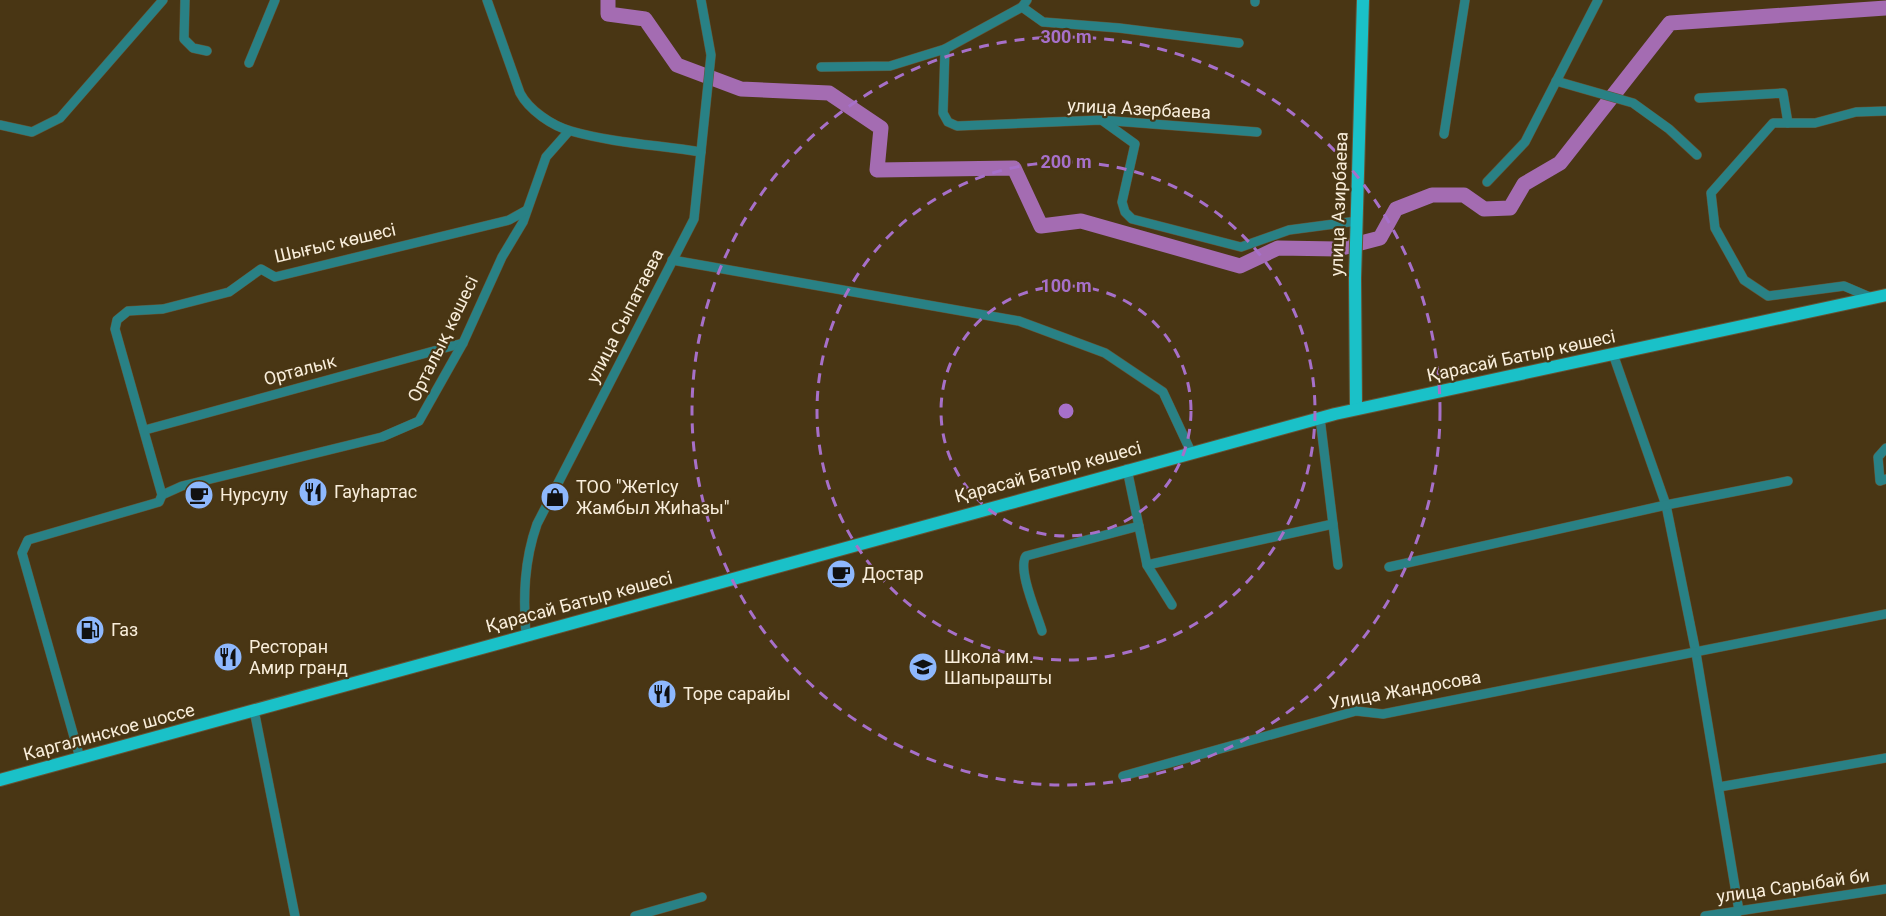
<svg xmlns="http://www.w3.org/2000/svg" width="1886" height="916" viewBox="0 0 1886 916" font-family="Roboto,sans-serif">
<rect width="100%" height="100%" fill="#493614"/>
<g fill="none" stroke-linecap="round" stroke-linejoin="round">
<polyline stroke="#a46cb2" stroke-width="15" points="608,0 608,14 645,19 677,65 741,89 829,93 881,128 877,170 1014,168 1041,226 1081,221 1240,266 1278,248 1338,249 1380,238 1396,209 1432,195 1464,195 1484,209 1510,208 1524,184 1560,163 1670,23 1886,8"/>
<g stroke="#655334" stroke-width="10">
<g id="minor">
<polyline points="185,0 184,39 193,48 207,51"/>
<path d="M487,0L520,93C529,110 552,126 571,131C613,143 658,145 701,152"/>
<polyline points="1027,0 1022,7 945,49 943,113 948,122 957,126 1101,120 1257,132"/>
<polyline points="1255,0 1255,2"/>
<polyline points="1022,7 1043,22 1119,28 1239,43"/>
<polyline points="249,63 275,0"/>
<polyline points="821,67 890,66 945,49"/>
<polyline points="1556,81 1633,103 1669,129 1697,155"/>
<polyline points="1699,98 1783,93 1788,123"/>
<polyline points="1103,121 1135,144 1122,202 1125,212 1132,219 1241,247 1289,230 1357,221"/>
<polyline points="0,125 32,132 60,118 163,0"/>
<polyline points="1444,134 1465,0"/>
<polyline points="1487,182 1525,142 1598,0"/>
<polyline points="672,260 1019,321 1105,353 1163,392 1191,452"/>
<polyline points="1872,298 1844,286 1768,296 1744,280 1715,228 1711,193 1773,123 1815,123 1856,112 1886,111"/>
<polyline points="1613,354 1666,505 1696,653 1739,911 1734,916"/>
<polyline points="1320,418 1338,565"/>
<polyline points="145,430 463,343"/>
<polyline points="1886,448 1878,457 1880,481 1886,479"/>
<polyline points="1127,469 1147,565 1172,605"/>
<polyline points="162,495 182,486 382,437 419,421 463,343 502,257 523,222 546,157 569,131"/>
<polyline points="1147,565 1333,524"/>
<polyline points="1389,567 1666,505 1788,481"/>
<path d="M1042,631C1037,614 1017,569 1026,556L1139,526"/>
<path d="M526,635C523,597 524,561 537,524L694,219L711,55L701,0"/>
<polyline points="254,710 295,916"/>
<polyline points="80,758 22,553 28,540 159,502 162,495 115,329 117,320 128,311 163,309 229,292 261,269 275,277 509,220 527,210"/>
<polyline points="1123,776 1356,711 1383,714 1886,614"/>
<polyline points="1719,787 1886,758"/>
<polyline points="635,916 702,897"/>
<polyline points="1705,916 1886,889"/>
</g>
</g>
<g stroke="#655334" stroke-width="14">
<g id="major">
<polyline points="1356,409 1355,278 1363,0"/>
<polyline points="0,780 1335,414 1886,295"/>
</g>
</g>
<use href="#minor" stroke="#298185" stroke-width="9"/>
<use href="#major" stroke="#1ac1c8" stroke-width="12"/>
</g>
<g fill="none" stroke="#a770c9" stroke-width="3" stroke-dasharray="10 8">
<circle cx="1066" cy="411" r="125"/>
<circle cx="1066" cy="411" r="249"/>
<circle cx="1066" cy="411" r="374"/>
</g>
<defs>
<g id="restaurant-disc" transform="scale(1.5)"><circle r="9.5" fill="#8eb8fd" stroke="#493614"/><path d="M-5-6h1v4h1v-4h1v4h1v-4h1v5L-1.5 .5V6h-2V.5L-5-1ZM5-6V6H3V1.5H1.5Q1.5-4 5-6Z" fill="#111"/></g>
<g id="cafe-disc" transform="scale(1.5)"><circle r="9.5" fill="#8eb8fd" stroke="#493614"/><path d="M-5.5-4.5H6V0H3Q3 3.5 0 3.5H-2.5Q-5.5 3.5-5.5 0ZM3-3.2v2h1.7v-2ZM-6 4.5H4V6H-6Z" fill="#111"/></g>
<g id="shop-disc" transform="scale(1.5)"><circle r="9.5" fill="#8eb8fd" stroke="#493614"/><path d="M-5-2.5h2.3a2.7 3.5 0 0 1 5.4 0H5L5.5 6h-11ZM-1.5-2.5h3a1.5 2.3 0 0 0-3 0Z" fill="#111"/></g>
<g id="fuel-disc" transform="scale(1.5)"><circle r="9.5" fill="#8eb8fd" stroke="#493614"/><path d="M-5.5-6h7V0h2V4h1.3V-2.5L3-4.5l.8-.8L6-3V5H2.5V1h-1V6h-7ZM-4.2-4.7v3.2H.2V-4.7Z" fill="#111"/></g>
<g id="school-disc" transform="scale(1.5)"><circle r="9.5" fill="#8eb8fd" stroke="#493614"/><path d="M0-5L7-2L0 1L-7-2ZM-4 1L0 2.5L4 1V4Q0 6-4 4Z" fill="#111"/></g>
</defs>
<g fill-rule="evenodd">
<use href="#restaurant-disc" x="313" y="492"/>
<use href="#cafe-disc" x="199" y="495"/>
<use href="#shop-disc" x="555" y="497"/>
<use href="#cafe-disc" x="841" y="574"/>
<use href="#fuel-disc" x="90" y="630"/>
<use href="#restaurant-disc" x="228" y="657"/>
<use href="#school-disc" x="923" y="667"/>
<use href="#restaurant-disc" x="662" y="694"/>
</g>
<g text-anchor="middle" stroke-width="4.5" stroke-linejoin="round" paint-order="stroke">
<g font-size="18" fill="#f9eedb" stroke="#493614">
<text transform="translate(1139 109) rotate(3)" y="6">улица Азербаева</text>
<text transform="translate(1339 204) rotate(-88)" y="6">улица Азирбаева</text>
<text transform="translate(335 243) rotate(-13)" y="6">Шығыс көшесі</text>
<text transform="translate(625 316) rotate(-63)" y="6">улица Сыпатаева</text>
<text transform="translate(443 339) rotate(-64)" y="6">Орталық көшесі</text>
<text transform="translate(1521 356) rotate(-12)" y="6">Қарасай Батыр көшесі</text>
<text transform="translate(300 370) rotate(-15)" y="6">Орталык</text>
<text transform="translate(1048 472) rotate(-15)" y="6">Қарасай Батыр көшесі</text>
<text transform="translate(579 602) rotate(-15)" y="6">Қарасай Батыр көшесі</text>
<text transform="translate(1405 690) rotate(-10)" y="6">Улица Жандосова</text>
<text transform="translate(109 732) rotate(-15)" y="6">Каргалинское шоссе</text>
<text transform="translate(1793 886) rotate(-8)" y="6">улица Сарыбай би</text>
</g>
<g font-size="18" fill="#f9eedb" stroke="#493614" text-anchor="start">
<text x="576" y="493">ТОО "ЖетIсу<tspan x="576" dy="21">Жамбыл Жиhазы"</tspan></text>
<text x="334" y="498">Гауhартас</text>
<text x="220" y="501">Нурсулу</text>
<text x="862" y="580">Достар</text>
<text x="111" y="636">Газ</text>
<text x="249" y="653">Ресторан<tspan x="249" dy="21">Амир гранд</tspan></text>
<text x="944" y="663">Школа им.<tspan x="944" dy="21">Шапырашты</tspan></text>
<text x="683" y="700">Торе сарайы</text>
</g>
</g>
<circle cx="1066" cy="411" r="9" fill="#a770c9" stroke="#493614" stroke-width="3"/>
<g font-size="18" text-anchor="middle" font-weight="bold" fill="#a770c9" stroke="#493614" stroke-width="4.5" stroke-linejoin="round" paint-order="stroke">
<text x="1066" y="43">300 m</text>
<text x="1066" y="168">200 m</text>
<text x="1066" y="292">100 m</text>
</g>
</svg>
